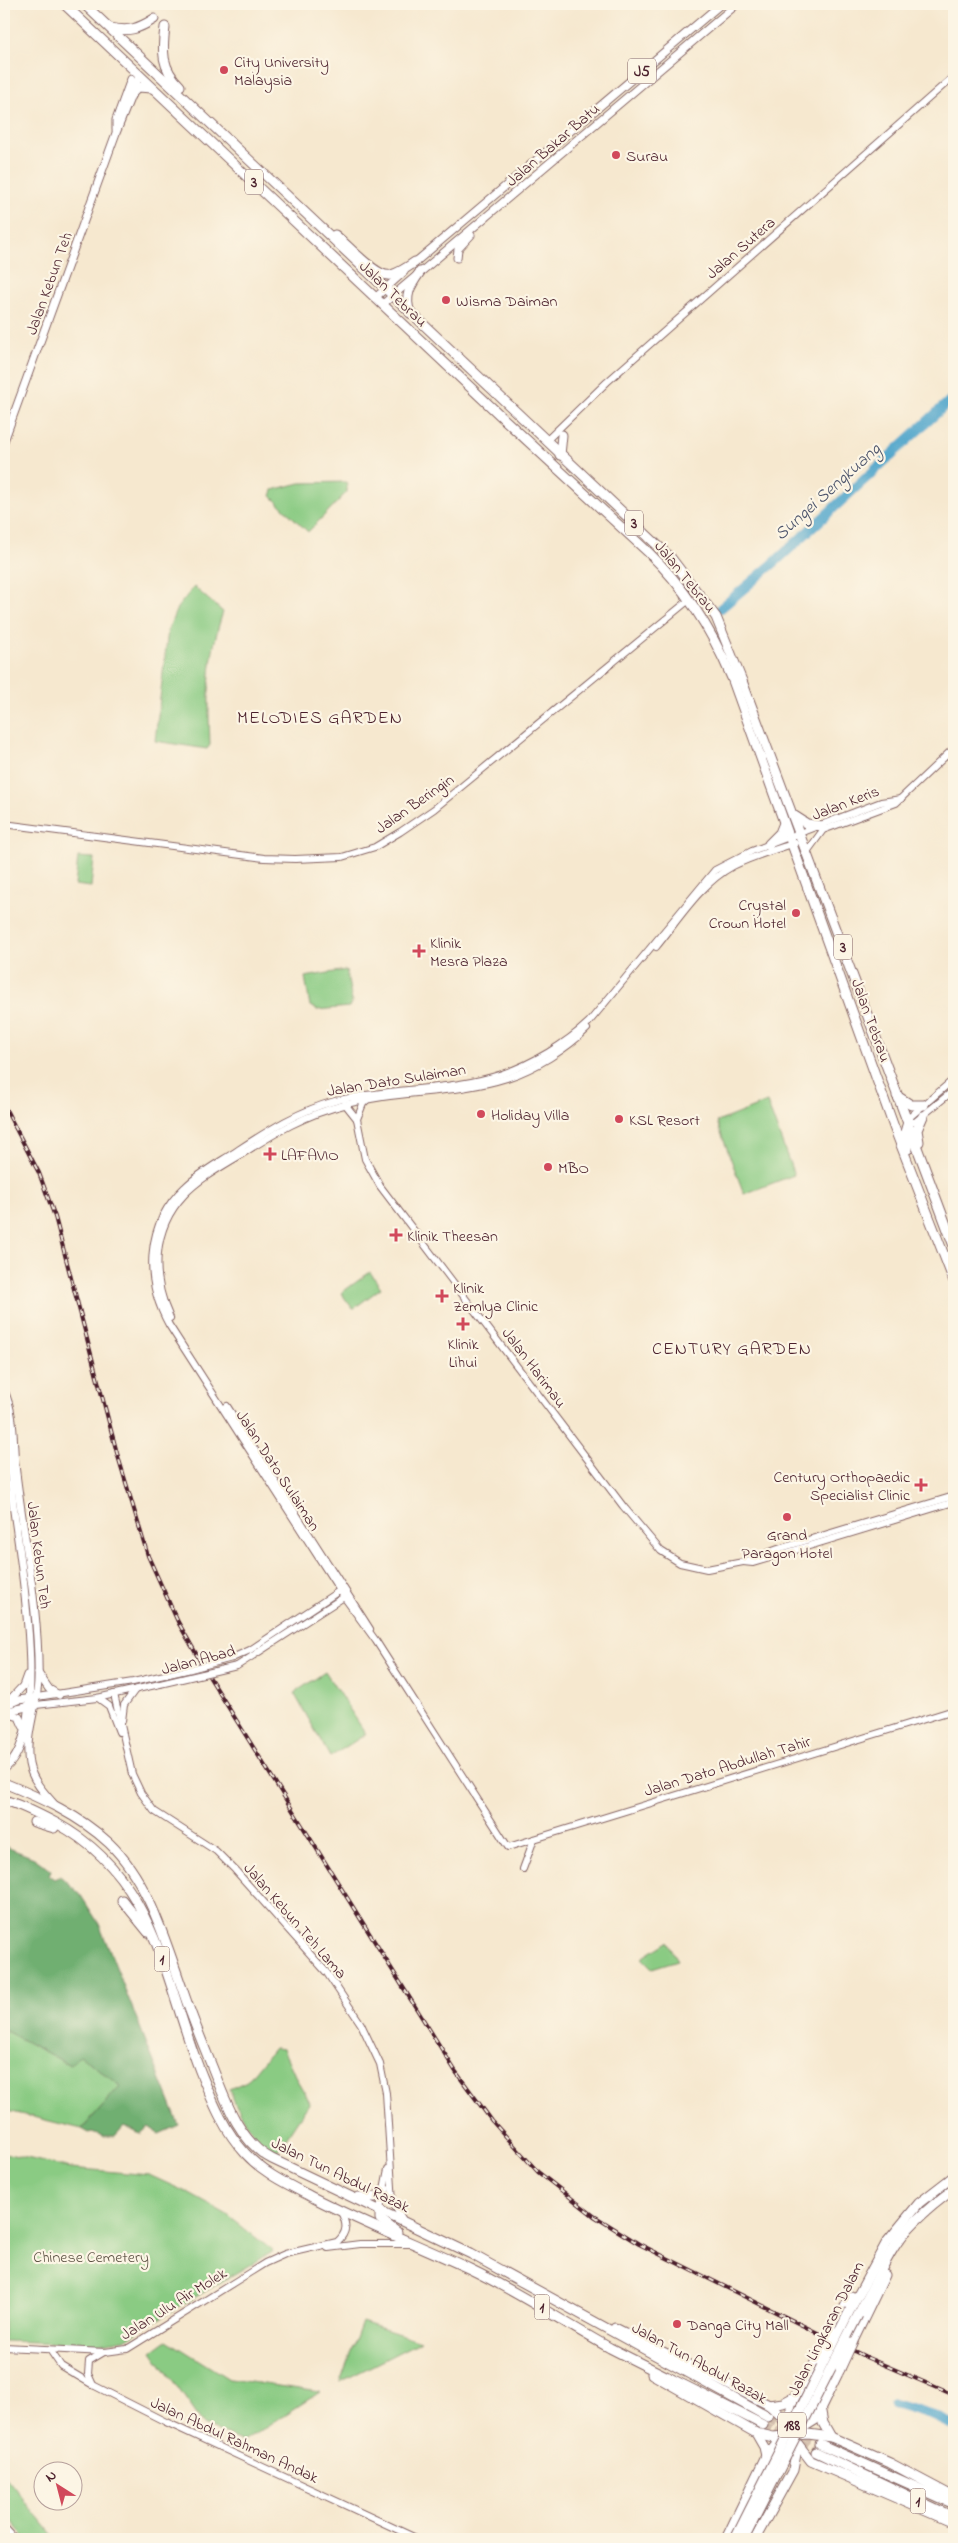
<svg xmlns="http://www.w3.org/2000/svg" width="958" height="2543" viewBox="0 0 958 2543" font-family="'Indie Flower',sans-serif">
<rect width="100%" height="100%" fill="#fcf5e5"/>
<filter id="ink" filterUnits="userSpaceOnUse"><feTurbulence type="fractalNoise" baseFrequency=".02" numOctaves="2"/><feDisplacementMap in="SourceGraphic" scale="10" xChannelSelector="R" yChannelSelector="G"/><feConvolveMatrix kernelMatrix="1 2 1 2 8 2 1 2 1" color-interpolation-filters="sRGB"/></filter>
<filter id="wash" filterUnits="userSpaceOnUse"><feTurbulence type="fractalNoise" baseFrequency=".0096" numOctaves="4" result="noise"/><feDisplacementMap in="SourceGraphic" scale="20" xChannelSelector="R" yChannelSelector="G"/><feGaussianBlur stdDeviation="1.12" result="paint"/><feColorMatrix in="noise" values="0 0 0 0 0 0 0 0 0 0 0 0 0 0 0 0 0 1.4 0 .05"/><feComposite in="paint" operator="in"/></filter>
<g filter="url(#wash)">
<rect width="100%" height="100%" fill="#f6e8cf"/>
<g fill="#8acb83" stroke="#6a7557">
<polygon points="347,482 347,492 308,532 271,496 273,490 300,483"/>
<path d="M194,587L223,612C207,659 208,696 210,745L207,749L155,741L168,630L177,608Z"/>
<polygon points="78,857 94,858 91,887 75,885"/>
<polygon points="346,970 352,1001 349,1007 317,1010 310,1006 305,977"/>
<polygon points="767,1102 794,1175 744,1194 717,1122"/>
<polygon points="370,1272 381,1288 353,1309 341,1293"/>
<polygon points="325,1672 366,1734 330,1757 294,1693"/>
<polygon points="667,1942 678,1960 652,1968 642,1958"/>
<polygon points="4,2030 70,2065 79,2054 120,2086 82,2129 4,2110"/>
<path d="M274,2048L283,2049L297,2080L310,2102L276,2153C252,2135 240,2116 229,2089L247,2081Z"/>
<polygon points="4,2153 71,2168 149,2175 184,2191 226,2214 273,2251 125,2339 96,2344 4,2341"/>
<polygon points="362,2322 421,2341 340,2382"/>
<polygon points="167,2340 229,2379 320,2392 243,2442 204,2425 152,2351"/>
<polygon points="4,2475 56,2539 26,2539 4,2513"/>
</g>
<polygon fill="#6faf71" stroke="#5c674e" points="4,1846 34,1858 51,1870 49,1875 54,1879 60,1876 80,1894 99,1924 179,2125 159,2134 149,2127 140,2134 124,2126 115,2136 103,2136 92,2132 89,2133 82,2129 120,2086 80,2055 70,2065 4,2030"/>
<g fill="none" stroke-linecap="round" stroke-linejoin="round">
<g stroke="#4ea4cb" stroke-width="10">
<polyline points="721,608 775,562 954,397"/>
<polyline points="894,2404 933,2416 954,2426"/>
</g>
</g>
</g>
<g filter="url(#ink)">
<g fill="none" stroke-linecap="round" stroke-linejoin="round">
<g stroke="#d4c0ae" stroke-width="9" stroke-dasharray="9 4.5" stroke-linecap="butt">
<polyline points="768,2417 820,2444"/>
<polyline points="763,2425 816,2452"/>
</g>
<g stroke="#866564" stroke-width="8">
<g id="secondary">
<polyline points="546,441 607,382 954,76"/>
<path d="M901,799L881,802L752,851L715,870L589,1022C566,1044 532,1064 502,1074C448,1092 389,1087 335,1101C298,1111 269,1130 238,1150C220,1162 200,1172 185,1187C145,1224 144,1280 169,1325L344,1597L376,1641L508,1847L954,1710"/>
<polyline points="4,824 264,858 295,859 342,857 375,847 400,832 434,809 689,600"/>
<polyline points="807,852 823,830 896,803 954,748"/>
<path d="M656,947C679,919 701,883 733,866C753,856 774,850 795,843"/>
<polyline points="954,1079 911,1116 908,1122 915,1122 954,1090"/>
<polyline points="345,1104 357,1119 365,1159 380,1186 623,1506 661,1551 680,1563 707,1569 743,1562 778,1549 954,1496"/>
<polyline points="357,1119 363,1104 366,1101"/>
<path d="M170,1318C151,1277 152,1229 184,1195C200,1178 223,1166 242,1154C275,1133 306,1114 344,1105C397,1090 454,1095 507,1078C535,1069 567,1049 587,1029"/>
<polyline points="227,1406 370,1629"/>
<polyline points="743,1562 753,1563 954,1502"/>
<polyline points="232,1658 250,1650 342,1589"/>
<polyline points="237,1666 347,1595"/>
<polyline points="114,1694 132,1774 141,1793 154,1811 216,1851 235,1870 327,1973 361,2024 380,2064 386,2093 393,2203 403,2220"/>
<polyline points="37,1697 133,1682 187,1670"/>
<polyline points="98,1698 109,1706 119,1732"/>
<polyline points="36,1705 97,1698 160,1684"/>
<polyline points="122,1721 124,1705 135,1690"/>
<polyline points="523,1869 534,1839"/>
<polyline points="380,2209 388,2169"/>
<polyline points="328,2248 360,2244 411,2244"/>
<path d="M4,2347L105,2352L127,2349L265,2263L285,2254L337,2242C348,2232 347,2224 341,2212"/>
<polyline points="50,2350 61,2366 93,2385 166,2422 418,2539"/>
<polyline points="93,2385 88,2374 89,2361 104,2352"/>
<polyline points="4,2527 15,2539"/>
<polyline points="4,2538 5,2539"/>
</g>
</g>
<g stroke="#866564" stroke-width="9">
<g id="primary">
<polyline points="116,130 116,120 131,79"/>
<polyline points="457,258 458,249 471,235"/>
<polyline points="412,265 721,4"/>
<polyline points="376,297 404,272"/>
<polyline points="383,304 737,4"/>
<polyline points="4,441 116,133 139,76"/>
<path d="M4,1391C16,1417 12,1446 16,1473C24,1539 40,1616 38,1681C37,1708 24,1736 29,1764C32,1780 44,1793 55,1805"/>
<path d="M4,1417C10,1445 10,1475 13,1504C20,1557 52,1736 4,1769"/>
<polyline points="38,1673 49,1689 59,1695"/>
<polyline points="6,1705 18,1700 34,1698"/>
<polyline points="4,1706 23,1686 27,1675"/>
<polyline points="4,1712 31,1706"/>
<polyline points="6,1713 19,1717 23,1726"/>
</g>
</g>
<g stroke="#866564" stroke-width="11">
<g id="highway">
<path d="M64,4L504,419L648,552C686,588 712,631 732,678L894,1127L954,1281"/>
<polyline points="84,4 671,558 716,617 742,681 954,1246"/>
<path d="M165,27C162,51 161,68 180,86"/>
<path d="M111,28C129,32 138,29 154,19"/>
<polyline points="131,94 138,87 152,88"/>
<path d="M335,235C347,244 377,279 391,275C399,273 408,267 415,262"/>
<path d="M410,313C404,296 410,286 420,272"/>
<polyline points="560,455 562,435"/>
<polyline points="793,815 807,824 822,826"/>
<polyline points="769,844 780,833 784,823"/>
<polyline points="897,1096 911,1105 924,1105"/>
<polyline points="908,1122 905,1132 908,1149"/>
<polyline points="919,1142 917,1130 923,1116"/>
<path d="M4,1783C41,1798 79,1815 109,1843C149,1881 165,1941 183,1991C192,2018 203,2044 213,2069C226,2102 240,2143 272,2159L471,2254L768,2417"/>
<path d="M4,1800C22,1805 39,1814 56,1823C155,1876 163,1976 200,2071C212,2100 223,2129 245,2153C264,2174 289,2185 314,2198C365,2224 418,2245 470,2269C518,2292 563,2322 610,2348C661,2374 713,2399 763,2425"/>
<polyline points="34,1822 54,1828"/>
<polyline points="122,1900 148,1932"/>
<polyline points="359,2197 376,2197 385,2189"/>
<polyline points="380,2209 380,2219 397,2232"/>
<polyline points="850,2310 887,2242 919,2203 954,2176"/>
<path d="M858,2315C870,2293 880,2270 893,2249C907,2225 932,2205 954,2189"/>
<polyline points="615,2328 769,2405 781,2416 791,2435 811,2461 954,2523"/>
<polyline points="832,2330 851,2296"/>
<polyline points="852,2343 885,2275"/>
<polyline points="652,2374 756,2433 773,2437 808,2434 831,2437 890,2463 954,2497"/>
<polyline points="769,2405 783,2403 794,2397"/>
<polyline points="821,2412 823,2423 831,2437"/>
<polyline points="791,2429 791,2404 816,2361"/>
<polyline points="756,2433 764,2447 766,2456"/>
<polyline points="820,2444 954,2504"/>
<polyline points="816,2452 945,2513"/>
<polyline points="726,2539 766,2456 775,2445 815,2420 840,2369"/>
<polyline points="755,2539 793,2470 796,2454 793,2441"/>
</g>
</g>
<use href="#secondary" stroke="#fff" stroke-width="6"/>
<use href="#primary" stroke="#fff" stroke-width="7"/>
<use href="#highway" stroke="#fff" stroke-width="9"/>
<g stroke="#4a1f2b" stroke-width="4">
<polyline id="rail" points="4,1106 39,1173 55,1217 117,1453 148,1556 178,1622 210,1678 456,2072 492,2121 538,2172 594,2216 639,2244 868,2358 954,2395"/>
</g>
<use href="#rail" stroke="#fcf5e5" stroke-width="2" stroke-dasharray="5.5" stroke-linecap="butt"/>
<g stroke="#866564" stroke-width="8" stroke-linecap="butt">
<g id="secondary-bridge">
<polyline points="187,1670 232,1658"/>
<polyline points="160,1684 237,1666"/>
</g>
</g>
<g stroke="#866564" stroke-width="11" stroke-linecap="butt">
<g id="highway-bridge">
<polyline points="816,2361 832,2330"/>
<polyline points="840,2369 852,2343"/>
<polyline points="735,2539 850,2310"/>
<polyline points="744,2539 858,2315"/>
</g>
</g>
<use href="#secondary-bridge" stroke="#fff" stroke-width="6"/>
<use href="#highway-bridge" stroke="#fff" stroke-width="9"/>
</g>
</g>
<g fill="#d1495b" stroke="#fcf5e5" stroke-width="2">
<circle cx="224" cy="70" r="5"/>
<circle cx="616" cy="155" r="5"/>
<circle cx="446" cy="300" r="5"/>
<circle cx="796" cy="913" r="5"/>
<path d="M416.5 943.5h5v5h5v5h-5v5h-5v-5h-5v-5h5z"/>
<circle cx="481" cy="1114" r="5"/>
<circle cx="619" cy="1119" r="5"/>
<path d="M267.5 1146.5h5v5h5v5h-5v5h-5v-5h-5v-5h5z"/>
<circle cx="548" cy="1167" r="5"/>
<path d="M393.5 1227.5h5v5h5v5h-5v5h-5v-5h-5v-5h5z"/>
<path d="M439.5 1288.5h5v5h5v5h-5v5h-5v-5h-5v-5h5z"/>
<path d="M460.5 1316.5h5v5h5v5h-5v5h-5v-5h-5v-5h5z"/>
<path d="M918.5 1477.5h5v5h5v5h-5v5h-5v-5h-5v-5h5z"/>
<circle cx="787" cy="1517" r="5"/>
<circle cx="677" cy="2324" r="5"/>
</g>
<g text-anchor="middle" stroke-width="4.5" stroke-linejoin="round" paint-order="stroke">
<g fill="#fcf5e5" stroke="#7f5f63" stroke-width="1">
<rect x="628" y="58.5" width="28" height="25" rx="4"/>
<rect x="245" y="169.5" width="18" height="25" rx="4"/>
<rect x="625" y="510.5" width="18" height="25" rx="4"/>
<rect x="834" y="934.5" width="18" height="25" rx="4"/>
<rect x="154.5" y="1946.5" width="15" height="25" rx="4"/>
<rect x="534.5" y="2294.5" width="15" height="25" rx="4"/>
<rect x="778" y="2412.5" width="28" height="25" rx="4"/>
<rect x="910.5" y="2488.5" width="15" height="25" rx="4"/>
</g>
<g font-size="15" font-weight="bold" fill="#4a1f2b">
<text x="642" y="76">J5</text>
<text x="254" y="187">3</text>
<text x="634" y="528">3</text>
<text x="843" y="952">3</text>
<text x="162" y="1964">1</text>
<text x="542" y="2312">1</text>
<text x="792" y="2430">188</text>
<text x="918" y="2506">1</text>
</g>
<g font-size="16" fill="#4a1f2b" stroke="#fcf5e5" text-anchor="start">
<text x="234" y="67">City University<tspan x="234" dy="18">Malaysia</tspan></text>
<text x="626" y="161">Surau</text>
<text x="456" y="306">Wisma Daiman</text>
<text x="786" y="910" text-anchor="end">Crystal<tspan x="786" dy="18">Crown Hotel</tspan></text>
<text x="430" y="948">Klinik<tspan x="430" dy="18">Mesra Plaza</tspan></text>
<text x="491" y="1120">Holiday Villa</text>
<text x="629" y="1125">KSL Resort</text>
<text x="281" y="1160">LAFAVIO</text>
<text x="558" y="1173">MBO</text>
<text x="407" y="1241">Klinik Theesan</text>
<text x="453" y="1293">Klinik<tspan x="453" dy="18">Zemlya Clinic</tspan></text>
<text x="463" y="1349" text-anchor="middle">Klinik<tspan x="463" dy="18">Lihui</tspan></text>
<text x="910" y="1482" text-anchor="end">Century Orthopaedic<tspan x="910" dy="18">Specialist Clinic</tspan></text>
<text x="787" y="1540" text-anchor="middle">Grand<tspan x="787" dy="18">Paragon Hotel</tspan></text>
<text x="687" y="2330">Danga City Mall</text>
</g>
<g font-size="16" fill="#4a1f2b" stroke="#fcf5e5">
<text transform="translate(552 144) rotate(-41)" y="6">Jalan Bakar Batu</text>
<text transform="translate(740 247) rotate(-41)" y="6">Jalan Sutera</text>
<text transform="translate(48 283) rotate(-70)" y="6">Jalan Kebun Teh</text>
<text transform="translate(394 293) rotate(44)" y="6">Jalan Tebrau</text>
<text transform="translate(686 576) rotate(51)" y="6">Jalan Tebrau</text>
<text transform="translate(845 802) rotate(-21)" y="6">Jalan Keris</text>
<text transform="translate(414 803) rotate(-35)" y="6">Jalan Beringin</text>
<text transform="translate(872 1020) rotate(70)" y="6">Jalan Tebrau</text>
<text transform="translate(396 1079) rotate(-9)" y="6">Jalan Dato Sulaiman</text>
<text transform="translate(535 1367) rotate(53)" y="6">Jalan Harimau</text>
<text transform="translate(279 1470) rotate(57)" y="6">Jalan Dato Sulaiman</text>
<text transform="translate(40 1555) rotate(83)" y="6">Jalan Kebun Teh</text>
<text transform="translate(198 1659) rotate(-15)" y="6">Jalan Abad</text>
<text transform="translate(727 1765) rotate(-17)" y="6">Jalan Dato Abdullah Tahir</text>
<text transform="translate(296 1920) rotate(49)" y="6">Jalan Kebun Teh Lama</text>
<text transform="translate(341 2174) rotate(26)" y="6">Jalan Tun Abdul Razak</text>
<text transform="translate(173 2303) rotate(-32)" y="6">Jalan Ulu Air Molek</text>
<text transform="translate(825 2328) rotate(-63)" y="6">Jalan Lingkaran Dalam</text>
<text transform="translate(700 2362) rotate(29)" y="6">Jalan Tun Abdul Razak</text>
<text transform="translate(235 2439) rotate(25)" y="6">Jalan Abdul Rahman Andak</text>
</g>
<g font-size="16" fill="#5d5345" stroke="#fcf5e5">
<text x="91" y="2262">Chinese Cemetery</text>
</g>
<g font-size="18" font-style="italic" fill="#4c546b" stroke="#fcf5e5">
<text transform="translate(827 491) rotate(-42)" y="6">Sungei Sengkuang</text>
</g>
<g font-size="18" letter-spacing="1" fill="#4a1f2b" stroke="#fcf5e5">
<text x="320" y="723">MELODIES GARDEN</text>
<text x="732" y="1354">CENTURY GARDEN</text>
</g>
</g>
<rect width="958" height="2543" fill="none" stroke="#fcf5e5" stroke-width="20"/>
<g transform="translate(58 2486) rotate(324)"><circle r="24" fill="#fcf5e5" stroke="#b59f9b"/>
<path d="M0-4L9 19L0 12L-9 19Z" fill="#d1495b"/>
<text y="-8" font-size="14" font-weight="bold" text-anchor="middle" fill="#4a1f2b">N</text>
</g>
</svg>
